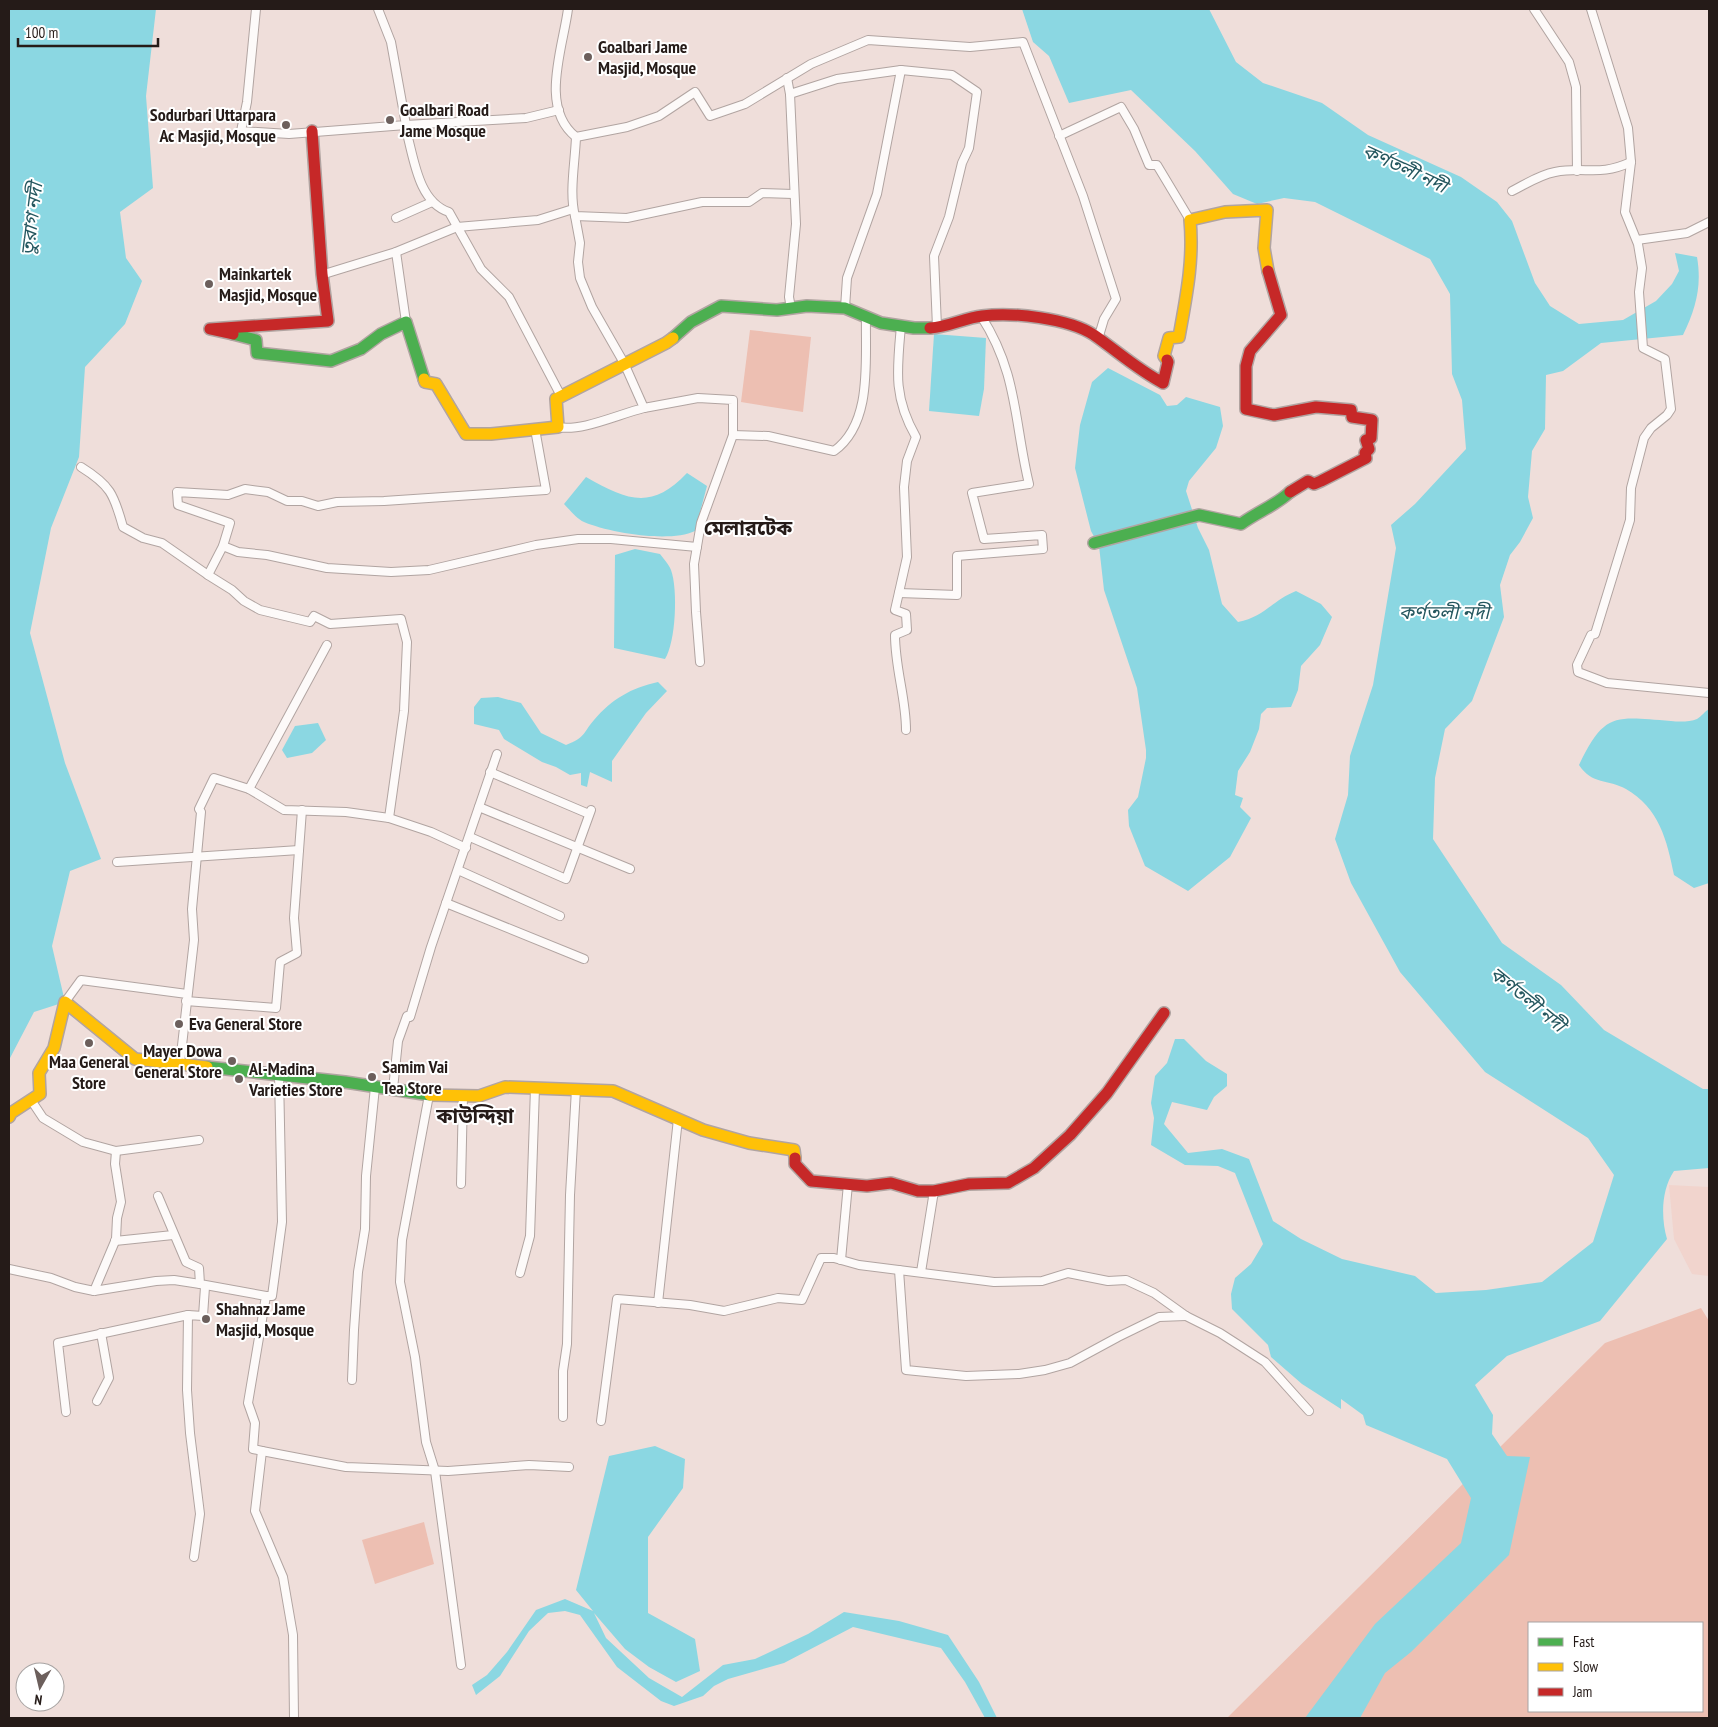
<svg xmlns="http://www.w3.org/2000/svg" width="1718" height="1727" viewBox="0 0 1718 1727" font-family="'PT Sans Narrow','Noto Sans Bengali',sans-serif">
<rect width="100%" height="100%" fill="#efdeda"/>
<polygon fill="#f1d4cd" points="1669,1185 1709,1187 1709,1276 1692,1274 1674,1239"/>
<g fill="#edbfb2" fill-rule="evenodd">
<polygon points="750,330 811,337 803,412 741,402"/>
<path d="M1701,1308L1709,1321V1718H1227L1605,1343ZM1529,1623H1702V1711H1529Z"/>
<polygon points="424,1522 434,1564 375,1584 362,1540"/>
</g>
<g fill="#8bd7e2">
<polygon points="9,9 156,9 146,96 153,188 120,212 126,258 142,281 125,324 85,367 79,457 51,528 30,633 65,763 101,859 70,871 52,946 65,1002 34,1012 9,1060"/>
<path d="M1022,9H1209L1236,62L1263,83L1322,103L1368,135L1461,177L1497,202L1512,221L1535,283L1550,306L1579,324L1623,320L1656,301L1672,284L1679,271L1675,253L1697,257C1702,286 1696,308 1683,335L1601,343L1563,371L1546,375L1545,429L1532,451L1528,497L1533,518L1520,542L1510,555L1500,585L1504,617L1472,701L1445,729L1435,778L1433,839L1502,943L1561,985L1604,1030L1703,1089H1709V1168L1674,1171C1661,1190 1661,1218 1667,1239L1600,1321L1507,1356L1475,1385L1493,1415L1492,1434L1507,1456L1530,1457L1509,1555L1411,1652L1385,1673L1360,1718H1305L1375,1624L1461,1543L1471,1498L1447,1459L1366,1425L1363,1415L1341,1399V1409L1302,1384L1271,1357L1268,1345L1232,1309L1231,1294L1235,1278L1251,1264L1263,1244L1235,1173L1218,1166L1185,1165L1151,1145L1154,1118L1151,1103L1155,1076L1167,1063L1175,1039H1184L1206,1061L1227,1074V1086L1214,1097L1207,1110L1172,1102L1164,1124L1188,1153L1222,1149L1249,1159L1273,1221L1301,1239L1342,1259L1415,1276L1436,1293L1486,1290L1542,1282L1593,1242L1614,1175L1588,1138L1485,1072L1400,972L1351,883L1335,839L1348,795L1350,756L1373,685L1396,548L1391,525L1415,504L1466,449L1462,400L1452,374L1450,294L1430,259L1315,202L1284,198L1257,204L1233,194L1195,151L1131,90L1069,103L1049,56L1033,42Z"/>
<polygon points="934,334 986,338 984,389 979,416 929,411"/>
<path d="M1108,368L1160,395L1167,406L1177,405L1186,397L1220,407L1223,426L1216,448L1189,481L1186,491L1198,528L1209,550L1222,604L1238,622C1264,617 1273,600 1296,591L1321,604L1332,617L1320,645L1301,666L1298,690L1291,707L1267,708L1261,714L1259,729L1250,752L1238,771L1235,795L1243,798L1240,807L1251,818L1230,857L1188,891L1145,866L1129,826L1128,810L1138,797L1146,758V750L1137,688L1104,590L1099,546L1091,531L1075,468L1080,425L1092,382Z"/>
<path d="M687,473L707,486L695,531C670,543 610,533 584,522C577,519 570,510 564,504L586,477C627,500 651,511 687,473Z"/>
<path d="M635,549L660,554C664,559 669,565 671,570C678,589 676,642 665,659L614,648L615,555Z"/>
<path d="M658,682L667,691L646,713L612,761V782L590,772L587,787L581,785V773L570,775L556,767L542,762L504,739L499,730L474,724V707L481,698L498,697L521,703L541,733L566,745C586,737 582,734 594,720C612,699 631,688 658,682Z"/>
<path d="M1709,709V883L1694,888L1674,875C1667,840 1659,808 1626,789C1608,779 1592,785 1579,765C1605,711 1615,717 1671,721C1679,722 1690,722 1697,719C1702,716 1705,711 1709,709Z"/>
<polygon points="318,723 326,740 312,753 287,758 282,750 295,726"/>
<polygon points="655,1446 685,1459 683,1488 648,1537 648,1613 695,1639 700,1671 676,1682 649,1667 625,1649 594,1613 606,1638 649,1678 682,1697 723,1665 755,1659 808,1634 844,1612 899,1621 948,1635 979,1682 997,1718 985,1718 965,1682 941,1648 853,1627 784,1663 728,1679 714,1686 703,1696 674,1706 661,1701 617,1667 580,1615 565,1611 548,1613 529,1631 500,1676 476,1695 472,1685 487,1675 507,1652 536,1610 565,1599 593,1611 576,1590 609,1456"/>
</g>
<g fill="none" stroke-linecap="round" stroke-linejoin="round">
<g stroke="#b1a4a1" stroke-width="10">
<g id="street">
<polyline points="256,9 247,102 241,131 289,134 406,125 391,42 378,9"/>
<path d="M568,9C563,48 539,108 576,137L627,127L659,116L695,92L710,116L745,104L811,64L868,40L970,47L1023,42L1083,196L1116,299L1104,319L1098,339"/>
<polyline points="1534,9 1569,62 1576,87 1577,171"/>
<polyline points="1591,9 1628,128 1631,162 1625,212 1638,244 1642,268 1639,292 1643,348 1665,359 1671,409 1667,415 1651,428 1644,438 1631,488 1630,520 1595,634 1591,635 1577,665 1578,672 1607,683 1709,693"/>
<polyline points="787,78 790,94 837,79 901,70 952,75 977,92 969,148 962,163 949,217 934,256 937,327"/>
<polyline points="790,94 796,224 789,297 791,308"/>
<path d="M559,110L526,118L406,125V130C414,158 418,202 449,212L481,269L509,297L561,396"/>
<polyline points="1059,136 1121,107 1134,129 1149,165 1157,165 1190,220"/>
<path d="M576,137C575,163 569,193 575,216L627,218L702,202H749L762,193L793,194"/>
<path d="M1512,191C1526,184 1539,175 1555,172C1586,166 1598,177 1631,162"/>
<polyline points="396,218 432,202"/>
<polyline points="1637,240 1687,233 1709,222"/>
<polyline points="396,252 406,322"/>
<polyline points="321,275 396,252 457,227 538,220 573,209"/>
<polyline points="845,308 847,278 877,194 901,70"/>
<path d="M901,326C897,370 893,397 916,437L907,461L904,487L907,557L895,610L906,614L907,630L895,635C895,668 906,698 906,730"/>
<polyline points="644,408 698,398 733,400 733,435 701,523 694,564 696,612 700,662"/>
<path d="M558,427C581,432 619,414 644,408L624,363L592,307L580,278L578,262L580,243L575,216"/>
<path d="M733,435L768,436L834,451C873,423 865,360 866,317"/>
<path d="M81,467C110,485 114,494 123,527L143,538L162,543L208,575"/>
<polyline points="223,546 238,552 267,555 327,568 391,572 429,570 536,545 578,539 611,539 697,547"/>
<path d="M899,593L957,595V556L1043,549L1042,535L984,539L972,493L1029,484C1014,422 1018,373 981,316"/>
<polyline points="490,772 589,814"/>
<polyline points="249,789 327,645"/>
<polyline points="479,807 630,869"/>
<polyline points="389,818 404,711 407,642 401,619 330,624 314,616 310,622 260,610 244,601 232,590 208,575 223,546 230,523 178,505 177,492 228,495 245,489 268,492 287,501 302,501 318,506 337,502 384,501 546,490 535,429"/>
<polyline points="470,837 566,879 591,810"/>
<polyline points="117,862 299,850"/>
<polyline points="458,870 560,916"/>
<polyline points="446,903 584,959"/>
<polyline points="186,1001 276,1008 280,962 297,953 294,918 302,810"/>
<polyline points="65,1002 81,980 187,994"/>
<polyline points="180,1063 194,940 192,909 201,812 199,809 214,778 249,789 284,810 346,812 389,818 431,832 466,848"/>
<polyline points="393,1089 398,1041 407,1016 410,1017 431,947 497,754"/>
<polyline points="429,1095 402,1240 400,1282 415,1357 426,1442 435,1471 461,1665"/>
<polyline points="31,1100 43,1118 83,1142 116,1151 199,1140"/>
<polyline points="461,1184 463,1096"/>
<polyline points="158,1196 186,1262 199,1268 200,1284 266,1296 248,1403 255,1423 253,1449 262,1451 255,1511 283,1577 293,1635 294,1718"/>
<polyline points="115,1241 173,1235"/>
<polyline points="841,1260 848,1184"/>
<polyline points="9,1269 51,1278 75,1287 94,1291 156,1281 174,1280 200,1284"/>
<polyline points="899,1270 906,1370 966,1376 1019,1374 1045,1370 1070,1363 1118,1337 1159,1317 1186,1316"/>
<polyline points="921,1272 934,1191"/>
<polyline points="520,1273 530,1236 535,1088"/>
<polyline points="94,1291 116,1239 117,1218 121,1202 115,1164 116,1151"/>
<polyline points="266,1296 272,1296 282,1222 279,1075"/>
<polyline points="658,1303 678,1119"/>
<polyline points="352,1380 354,1330 358,1272 365,1229 366,1176 375,1087"/>
<polyline points="97,1401 109,1378 101,1333"/>
<polyline points="66,1412 58,1343 188,1315"/>
<polyline points="563,1417 563,1371 567,1344 570,1195 576,1089"/>
<polyline points="601,1421 617,1299 690,1305 724,1311 778,1298 802,1300 821,1258 834,1258 859,1265 994,1282 1042,1281 1068,1273 1108,1281 1126,1280 1154,1293 1186,1316 1220,1333 1265,1362 1309,1411"/>
<polyline points="262,1451 346,1467 448,1471 529,1465 569,1467"/>
<polyline points="194,1557 200,1514 190,1433 187,1390 188,1315 203,1316 205,1287"/>
</g>
</g>
<g stroke="#b1a4a1" stroke-width="14">
<g id="fast">
<polyline points="233,334 256,340 257,353 331,361 361,349 381,334 406,322 424,379"/>
<polyline points="673,338 691,322 721,306 777,310 807,306 845,308 881,323 914,328 930,328"/>
<path d="M1094,543L1199,515L1241,524C1257,512 1275,506 1290,492"/>
<polyline points="207,1067 345,1082 430,1095"/>
</g>
</g>
<g stroke="#b1a4a1" stroke-width="14">
<g id="slow">
<path d="M1167,360L1164,356L1169,338L1179,337C1186,298 1194,260 1190,220L1225,212L1267,210L1264,248L1268,271"/>
<polyline points="424,379 425,382 436,384 466,434 491,434 558,427 556,399 666,343 673,338"/>
<polyline points="430,1095 479,1096 505,1087 613,1091 703,1130 749,1143 794,1150 795,1158"/>
<polyline points="9,1117 11,1113 40,1094 39,1073 54,1048 65,1002 135,1059 207,1067"/>
</g>
</g>
<g stroke="#b1a4a1" stroke-width="14">
<g id="jam">
<polyline points="1268,271 1281,315 1250,351 1246,366 1246,409 1274,415 1316,407 1351,410 1352,417 1372,420 1371,438 1366,440 1369,449 1365,453 1366,458 1321,481 1314,484 1308,481 1290,492"/>
<path d="M930,328C949,327 964,318 982,316C1012,312 1068,318 1094,335C1117,351 1138,370 1163,383L1168,362L1167,360"/>
<polyline points="233,334 210,329 328,321 322,274 312,131"/>
<polyline points="795,1158 795,1164 811,1181 867,1186 891,1183 918,1191 934,1191 969,1184 1008,1183 1034,1168 1070,1135 1107,1093 1164,1013"/>
</g>
</g>
<use href="#street" stroke="#fdfaf9" stroke-width="8"/>
<use href="#fast" stroke="#4caf50" stroke-width="11"/>
<use href="#slow" stroke="#ffc107" stroke-width="11"/>
<use href="#jam" stroke="#c62828" stroke-width="11"/>
</g>
<g fill="#6c5f5c" stroke="#fff" stroke-width="2">
<circle cx="588" cy="57" r="5"/>
<circle cx="390" cy="120" r="5"/>
<circle cx="286" cy="125" r="5"/>
<circle cx="209" cy="284" r="5"/>
<circle cx="179" cy="1024" r="5"/>
<circle cx="89" cy="1043" r="5"/>
<circle cx="232" cy="1061" r="5"/>
<circle cx="372" cy="1077" r="5"/>
<circle cx="239" cy="1079" r="5"/>
<circle cx="206" cy="1319" r="5"/>
</g>
<g text-anchor="middle" stroke-width="4" stroke-linejoin="round" paint-order="stroke">
<g font-size="18" font-weight="bold" fill="#251b18" stroke="#fff" text-anchor="start">
<text x="598" y="53">Goalbari Jame<tspan x="598" dy="21">Masjid, Mosque</tspan></text>
<text x="400" y="116">Goalbari Road<tspan x="400" dy="21">Jame Mosque</tspan></text>
<text x="276" y="121" text-anchor="end">Sodurbari Uttarpara<tspan x="276" dy="21">Ac Masjid, Mosque</tspan></text>
<text x="219" y="280">Mainkartek<tspan x="219" dy="21">Masjid, Mosque</tspan></text>
<text x="189" y="1030">Eva General Store</text>
<text x="222" y="1057" text-anchor="end">Mayer Dowa<tspan x="222" dy="21">General Store</tspan></text>
<text x="89" y="1068" text-anchor="middle">Maa General<tspan x="89" dy="21">Store</tspan></text>
<text x="382" y="1073">Samim Vai<tspan x="382" dy="21">Tea Store</tspan></text>
<text x="249" y="1075">Al-Madina<tspan x="249" dy="21">Varieties Store</tspan></text>
<text x="216" y="1315">Shahnaz Jame<tspan x="216" dy="21">Masjid, Mosque</tspan></text>
</g>
<g font-size="19" font-style="italic" fill="#25575f" stroke="#fff">
<text transform="translate(1405 168) rotate(25)" y="7">কর্ণতলী নদী</text>
<text transform="translate(31 219) rotate(-83)" y="7">তুরাগ নদী</text>
<text x="1444" y="619">কর্ণতলী নদী</text>
<text transform="translate(1528 999) rotate(39)" y="7">কর্ণতলী নদী</text>
</g>
<g font-size="20" font-weight="bold" fill="#251b18" stroke="#fff">
<text x="748" y="535">মেলারটেক</text>
<text x="475" y="1123">কাউন্দিয়া</text>
</g>
</g>
<rect width="1718" height="1727" fill="none" stroke="#251b18" stroke-width="20"/>
<rect x="1528" y="1622" width="175" height="90" fill="#ffffff" stroke="#a8a4a3"/>
<rect x="1538" y="1638" width="25" height="8" fill="#4caf50" stroke="#a8a4a3"/>
<text x="1573" y="1647" font-size="15" fill="#251b18">Fast</text>
<rect x="1538" y="1663" width="25" height="8" fill="#ffc107" stroke="#a8a4a3"/>
<text x="1573" y="1672" font-size="15" fill="#251b18">Slow</text>
<rect x="1538" y="1688" width="25" height="8" fill="#c62828" stroke="#a8a4a3"/>
<text x="1573" y="1697" font-size="15" fill="#251b18">Jam</text>
<g transform="translate(40 1687) rotate(188)"><circle r="24" fill="#ffffff" stroke="#a8a4a3"/>
<path d="M0-4L9 19L0 12L-9 19Z" fill="#6c5f5c"/>
<text y="-8" font-size="14" font-weight="bold" text-anchor="middle" fill="#251b18">N</text>
</g>
<path d="M18 38v8h140v-8" fill="none" stroke="#251b18" stroke-width="2.5"/>
<text x="25" y="38" font-size="15" fill="#251b18" stroke="#ffffff" stroke-width="4" paint-order="stroke">100 m</text>
</svg>
